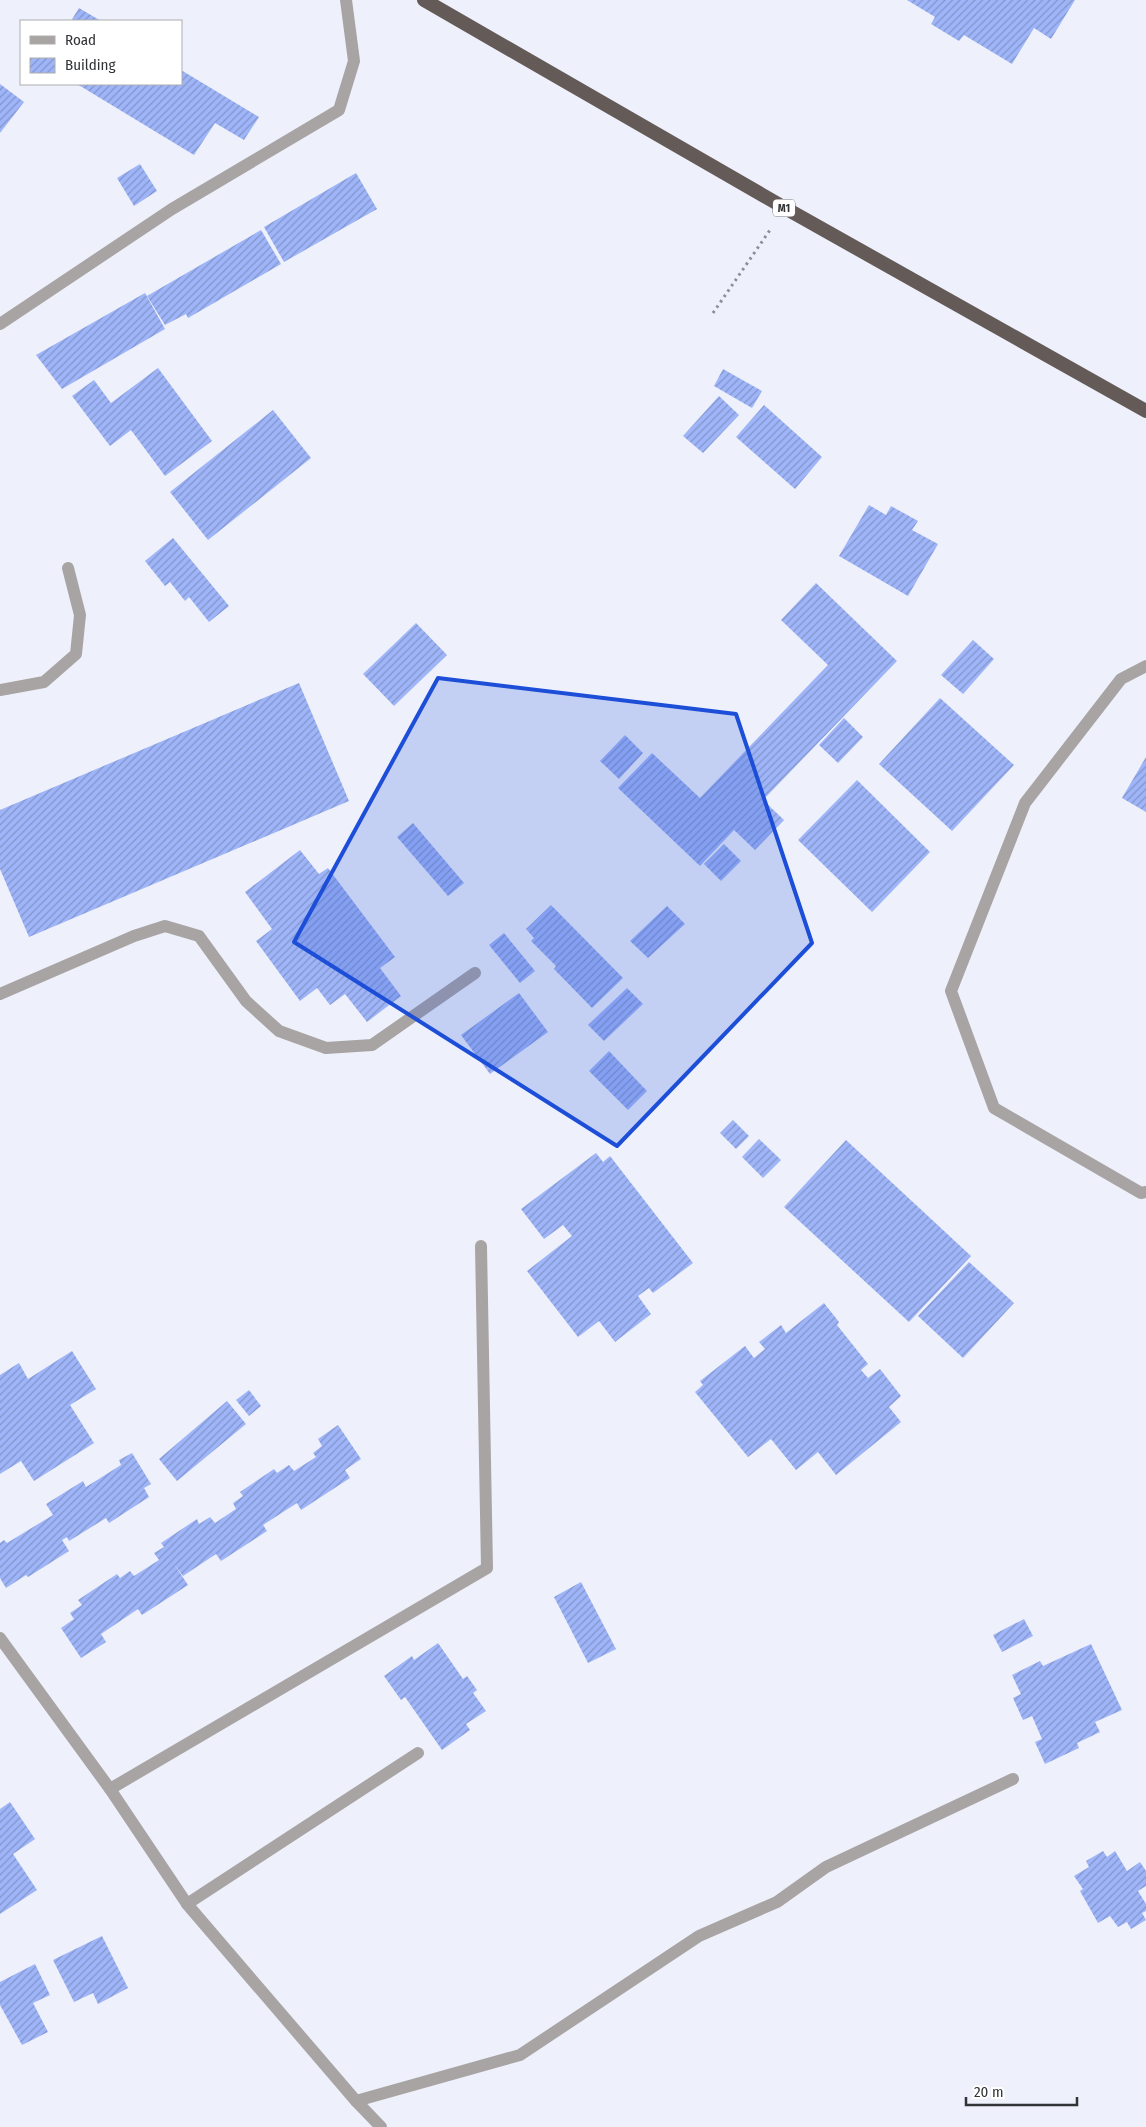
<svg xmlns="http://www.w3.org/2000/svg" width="1146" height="2127" viewBox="0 0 1146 2127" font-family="'Fira Sans Condensed',sans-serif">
<defs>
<pattern id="building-hatch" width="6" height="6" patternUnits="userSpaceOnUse" patternTransform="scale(1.25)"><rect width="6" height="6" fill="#9fb5f9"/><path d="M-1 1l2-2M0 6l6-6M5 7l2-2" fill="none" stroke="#8294ca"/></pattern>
</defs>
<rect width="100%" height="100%" fill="#eef1fb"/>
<g fill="url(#building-hatch)">
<polygon points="907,0 1075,0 1051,39 1034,28 1012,64 964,35 959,41 931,24 935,17"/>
<polygon points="79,8 101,21 71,21"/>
<polygon points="181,70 259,117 244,140 215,123 194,155 77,84 181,84"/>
<polygon points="0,84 24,102 0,133"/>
<polygon points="140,164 157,191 134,206 117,178"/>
<polygon points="356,173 377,209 284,262 264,227"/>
<polygon points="261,230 281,264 188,318 186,314 165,325 147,296"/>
<polygon points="145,293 165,329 62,389 36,355"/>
<polygon points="158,368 212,441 165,476 131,430 110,446 72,396 94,380 111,403"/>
<polygon points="723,369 762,391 752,408 714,386"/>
<polygon points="719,396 739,415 703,453 683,436"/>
<polygon points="764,405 822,457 795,489 736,437"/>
<polygon points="273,410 311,458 208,540 170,492"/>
<polygon points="869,505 886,515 891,506 918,521 912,530 938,544 908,596 839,556"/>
<polygon points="173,538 229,606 209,622 189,597 185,601 170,582 165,586 145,561"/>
<polygon points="816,583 897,661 763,800 784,820 755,850 734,830 700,866 618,788 652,753 700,798 828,665 781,620"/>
<polygon points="416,623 447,655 394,706 363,674"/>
<polygon points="973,640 994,659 963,694 941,675"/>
<polygon points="299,683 349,801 29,937 0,869 0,810"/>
<polygon points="940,698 1014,765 952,831 879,764"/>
<polygon points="844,718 863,737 838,763 819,745"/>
<polygon points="625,735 643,753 619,779 600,761"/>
<polygon points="1146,757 1146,812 1122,798"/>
<polygon points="857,780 930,852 872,912 798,840"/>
<polygon points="413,823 464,883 448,896 397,837"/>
<polygon points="724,844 741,861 721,881 704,864"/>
<polygon points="300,850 319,874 328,868 395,957 380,968 401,996 367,1022 345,994 330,1005 317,988 300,1001 256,941 272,929 245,892"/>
<polygon points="551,905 623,978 592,1008 554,969 556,966 531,941 534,938 526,929"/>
<polygon points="667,906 685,924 648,958 630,941"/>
<polygon points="504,933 535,971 520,983 489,945"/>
<polygon points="627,988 643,1004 604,1041 588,1025"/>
<polygon points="519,993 548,1032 490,1074 461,1035"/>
<polygon points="609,1051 647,1091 628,1110 589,1071"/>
<polygon points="733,1120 749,1136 736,1149 720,1133"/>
<polygon points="759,1139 781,1160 763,1178 742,1157"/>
<polygon points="846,1140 971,1256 909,1322 784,1207"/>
<polygon points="596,1153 603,1162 610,1156 693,1263 653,1293 649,1288 638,1296 651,1314 615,1342 599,1321 578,1337 527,1271 572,1236 563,1225 544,1239 521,1209"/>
<polygon points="969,1262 1014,1303 963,1358 918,1316"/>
<polygon points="824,1303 839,1322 837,1325 868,1364 861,1370 868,1378 880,1369 901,1396 889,1407 901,1422 836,1475 818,1452 796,1470 771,1439 748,1457 695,1392 703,1385 700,1381 745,1346 754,1358 765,1349 759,1342 781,1325 786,1333"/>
<polygon points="72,1351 96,1389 70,1405 94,1443 34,1481 21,1461 0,1474 0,1375 19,1363 28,1379"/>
<polygon points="249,1390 261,1406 249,1416 236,1400"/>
<polygon points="227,1401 246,1424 177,1481 159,1459"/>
<polygon points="338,1425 361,1459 345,1470 350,1478 301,1510 297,1503 263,1525 267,1531 221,1561 216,1554 183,1576 174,1564 188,1585 142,1615 138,1609 101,1634 106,1642 81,1658 61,1628 74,1619 70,1613 82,1605 78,1600 117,1574 120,1578 130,1571 134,1576 159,1560 154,1553 164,1547 161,1543 197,1519 199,1524 210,1517 215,1523 236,1509 233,1503 243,1496 240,1492 274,1469 277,1473 289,1465 294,1471 316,1457 313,1453 322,1446 318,1439"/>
<polygon points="132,1453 151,1484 144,1488 149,1497 109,1523 106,1518 69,1541 67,1537 62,1540 69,1551 28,1577 26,1575 6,1588 0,1578 0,1543 4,1540 7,1543 53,1515 46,1504 83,1481 86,1487 121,1465 119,1460"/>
<polygon points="581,1582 616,1649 588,1663 554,1597"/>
<polygon points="1024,1619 1033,1636 1002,1652 993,1635"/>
<polygon points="438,1643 463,1679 467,1676 477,1690 473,1693 486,1711 466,1724 470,1730 442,1750 405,1697 401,1700 384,1676 412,1656 414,1660"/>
<polygon points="1091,1644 1122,1710 1095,1722 1100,1732 1077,1743 1079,1748 1045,1764 1035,1742 1042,1739 1032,1716 1023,1720 1013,1698 1021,1694 1012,1675 1040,1661 1043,1666"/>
<polygon points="10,1802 35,1839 13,1854 37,1890 0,1914 0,1809"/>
<polygon points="1103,1851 1107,1857 1115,1851 1127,1871 1140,1862 1146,1871 1146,1886 1138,1891 1146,1904 1146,1911 1142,1913 1146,1920 1131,1929 1127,1922 1118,1927 1110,1916 1098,1923 1080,1891 1083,1889 1074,1876 1089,1867 1086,1861"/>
<polygon points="102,1936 128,1988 98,2004 93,1993 74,2002 53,1960"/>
<polygon points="35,1964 50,1995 33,2003 48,2032 22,2045 0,2005 0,1982"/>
</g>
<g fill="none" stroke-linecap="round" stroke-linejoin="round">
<polyline stroke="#8d8f96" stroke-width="3" stroke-dasharray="2.5 4" stroke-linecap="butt" points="713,313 770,230"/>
<g stroke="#a9a4a4" stroke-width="12">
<polyline points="1146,666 1121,679 1025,803 951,991 994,1108 1141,1193 1146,1192"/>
<polyline points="0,690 44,682 76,654 80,615 68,568"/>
<polyline points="110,1789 487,1568 481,1246"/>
<polyline points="187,1904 418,1753"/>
<polyline points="356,2101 520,2055 699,1936 777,1902 826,1867 1013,1779"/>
</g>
<g stroke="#a9a4a4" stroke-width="12">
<polyline points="0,324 172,209 339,110 354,61 346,0"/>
<polyline points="0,994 134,936 165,926 199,936 246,1001 279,1031 326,1048 372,1045 475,973"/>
<polyline points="0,1638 110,1789 187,1904 356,2101 381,2127"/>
</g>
<polyline stroke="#645a58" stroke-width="14" points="424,0 785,208 1146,411"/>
</g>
<path fill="#1d4ed8" fill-opacity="0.2" stroke="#1d4ed8" stroke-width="4" stroke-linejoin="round" d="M438,678L736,714L812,943L617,1146L294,942Z"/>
<g text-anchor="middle" stroke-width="5" stroke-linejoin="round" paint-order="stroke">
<rect fill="#fff" stroke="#6f7072" stroke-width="1" x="773" y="199.5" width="22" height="17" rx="4"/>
<g font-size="11" font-weight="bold" fill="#313336">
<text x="784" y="212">M1</text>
</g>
</g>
<rect x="20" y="20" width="162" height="65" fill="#ffffff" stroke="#adadaf"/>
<rect x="30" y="36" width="25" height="8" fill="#a9a4a4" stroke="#adadaf"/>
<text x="65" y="45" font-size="15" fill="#313336">Road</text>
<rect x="30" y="58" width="25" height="15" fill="url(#building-hatch)" stroke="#adadaf"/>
<text x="65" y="70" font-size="15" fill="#313336">Building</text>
<path d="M966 2097v8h111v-8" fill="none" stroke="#313336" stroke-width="2.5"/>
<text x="974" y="2097" font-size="15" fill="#313336" stroke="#ffffff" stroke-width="4" paint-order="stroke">20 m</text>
</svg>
